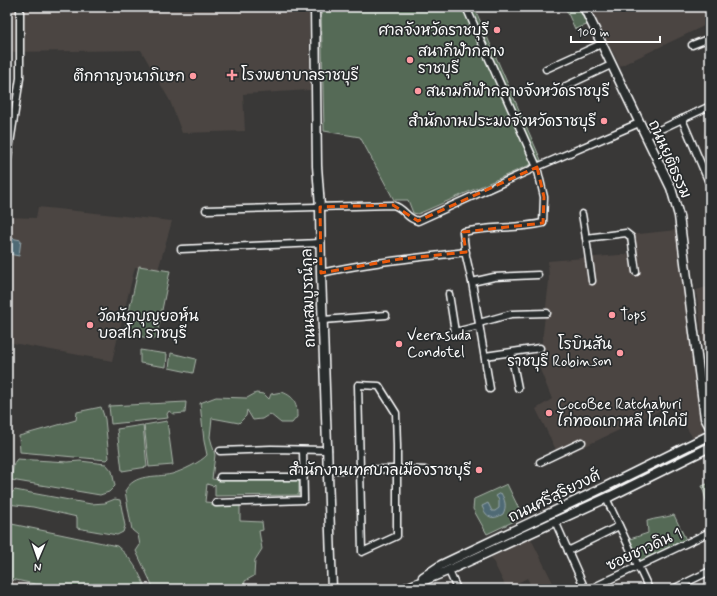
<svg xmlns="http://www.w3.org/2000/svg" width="717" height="596" viewBox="0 0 717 596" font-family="Mynerve,'Playpen Sans Thai',sans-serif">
<rect width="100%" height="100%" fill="#393837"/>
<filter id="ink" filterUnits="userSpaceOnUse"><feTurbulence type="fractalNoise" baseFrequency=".025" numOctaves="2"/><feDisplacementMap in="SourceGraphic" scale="8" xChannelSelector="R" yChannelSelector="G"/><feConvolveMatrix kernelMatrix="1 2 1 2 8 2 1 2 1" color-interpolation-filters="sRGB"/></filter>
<g filter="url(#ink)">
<g fill="#4b4542">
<polygon points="7,7 309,7 310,90 243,94 245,131 182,133 170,101 141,50 7,52"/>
<polygon points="590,7 710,7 710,23 620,66"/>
<polygon points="38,207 172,221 158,270 135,267 112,361 7,342 7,217 36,218"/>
<polygon points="676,230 703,433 693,438 672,405 560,458 536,409 552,399 539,367 549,281 548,261 631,254 630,235"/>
<polygon points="710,286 710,395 696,290"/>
<polygon points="530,537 556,589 533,589 527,578 507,589 491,557"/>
<polygon points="7,580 54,589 7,589"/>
</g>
<g fill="#556a56" stroke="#aab4aa">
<polygon points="321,7 474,7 541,160 418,214 413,213 408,200 394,200 360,137 324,131"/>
<polygon points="565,7 578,7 587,25 575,29"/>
<polygon points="139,266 170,271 156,339 124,334"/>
<polygon points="140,350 167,354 166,367 140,363"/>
<polygon points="171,353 196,359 193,373 169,368"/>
<path d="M282,392C295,397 297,403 297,417L292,423H281L270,414L262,419L253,420L247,410L246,416L239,423L212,418L210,437L215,455L212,479L220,480H299V495L215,496V484L213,486L207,484L205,502L240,505V521L262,522L263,530L259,531L262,549L255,560L254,576L245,581L244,588L246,589H154L136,551L140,545L138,535L132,530L125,491C135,473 154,478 172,474C182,471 201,462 207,455L204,441L200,403L216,397L247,398L256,393L264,394L269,399L271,394Z"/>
<polygon points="186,402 185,413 173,414 169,411 167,414 168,418 111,424 109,406"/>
<polygon points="101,407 105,419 109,458 107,460 20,452 19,436 76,420 77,412"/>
<polygon points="167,421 173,465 149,467 144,425"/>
<polygon points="143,425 147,467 122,471 117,429"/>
<polygon points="17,459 68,462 80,461 106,464 112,471 115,486 109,492 100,495 11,480 14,463"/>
<polygon points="710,483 710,503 707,504 702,486"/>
<polygon points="507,484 523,517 487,534 473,509 474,499"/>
<polygon points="15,490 91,504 105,503 115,499 120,500 125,526 123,532 117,535 77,528 77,517 33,507 7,504 7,497"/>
<path d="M674,515L686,540L641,561L630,544V539L648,533L647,521C656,518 664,518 674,515Z"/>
<path d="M7,523L117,546C133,560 138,570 146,589H57L7,578Z"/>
</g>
<g fill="#506a75" stroke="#96a6ac">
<polygon points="11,238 21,240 19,256 9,254"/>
<path d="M501,493C505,500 507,506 503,514C492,521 486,517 482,506L488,503L492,511H495L499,508V500L496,496Z"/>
</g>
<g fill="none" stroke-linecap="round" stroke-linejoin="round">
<g stroke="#fff" stroke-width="9">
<g id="street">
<path d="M466,7L537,167L544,197L543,223C517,229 490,226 463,232L466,256L472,282L490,389"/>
<polyline points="692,45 710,38"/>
<polyline points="546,69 601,44"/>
<polyline points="566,86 611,65"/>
<polyline points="682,119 710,185"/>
<polyline points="646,136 710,106"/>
<polyline points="7,163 20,78 20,7"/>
<path d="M206,210L393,205C406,209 405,218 418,221L537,167L639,123"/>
<polyline points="582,214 586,238"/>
<polyline points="181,249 320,243"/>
<path d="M321,273C369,262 417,258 466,252"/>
<polyline points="592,281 586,238 626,233 631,237 636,272"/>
<polyline points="472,282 494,277 538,275"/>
<polyline points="449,294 455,332 479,326"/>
<polyline points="323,320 386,315"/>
<polyline points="479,323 511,314 547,313"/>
<polyline points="511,353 518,388"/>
<polyline points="485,356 540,348"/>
<polygon points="358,385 379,386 396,413 397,446 397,536 362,552"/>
<polyline points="220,451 271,449 328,450"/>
<polyline points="540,462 582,442"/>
<polyline points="329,470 398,469 425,470"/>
<polyline points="220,477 303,477"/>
<polyline points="606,498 649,589"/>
<polyline points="216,503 304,500 303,450"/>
<polyline points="555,521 585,589"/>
<polyline points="568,551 619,526"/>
<polyline points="449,571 457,589"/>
<polyline points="590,589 710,532"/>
<polyline points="673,589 710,571"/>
</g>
</g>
<g stroke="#fff" stroke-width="11">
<g id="secondary">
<polyline points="315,7 317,166 320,207 321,273 332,589"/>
<polyline points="584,7 671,188 679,216 705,418 710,427"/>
<polyline points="423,577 441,565 605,487 710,435"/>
<polyline points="403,589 445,572 611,496 710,447"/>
</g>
</g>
<use href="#street" stroke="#2a2d2e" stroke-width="6"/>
<use href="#secondary" stroke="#2a2d2e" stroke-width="8"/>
</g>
</g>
<path fill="none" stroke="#e8590c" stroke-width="3" stroke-dasharray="8 5" stroke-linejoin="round" d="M537,167L544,197L543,223L463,232L466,252L400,259L321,273L320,207L393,205L418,221Z"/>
<g fill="#ff9aa2" stroke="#2a2d2e" stroke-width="1.5">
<circle cx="497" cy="30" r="4"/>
<circle cx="410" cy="60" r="4"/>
<path d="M230 69h4v4h4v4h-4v4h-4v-4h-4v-4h4z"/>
<circle cx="193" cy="76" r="4"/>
<circle cx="418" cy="91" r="4"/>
<circle cx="604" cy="121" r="4"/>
<circle cx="612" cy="315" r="4"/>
<circle cx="90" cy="325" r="4"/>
<circle cx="399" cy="344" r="4"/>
<circle cx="620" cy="353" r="4"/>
<circle cx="549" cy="413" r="4"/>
<circle cx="479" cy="470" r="4"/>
</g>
<g text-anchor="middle" stroke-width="3.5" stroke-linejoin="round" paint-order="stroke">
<g font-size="15" fill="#fff" stroke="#2a2d2e" text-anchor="start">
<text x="489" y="35" text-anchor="end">ศาลจังหวัดราชบุรี</text>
<text x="418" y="56">สนากีฬากลาง<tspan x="418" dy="17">ราชบุรี</tspan></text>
<text x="241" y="80">โรงพยาบาลราชบุรี</text>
<text x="185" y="81" text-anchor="end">ตึกกาญจนาภิเษก</text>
<text x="426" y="96">สนามกีฬากลางจังหวัดราชบุรี</text>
<text x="596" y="126" text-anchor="end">สำนักงานประมงจังหวัดราชบุรี</text>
<text x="620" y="320">Tops</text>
<text x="98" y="321">วัดนักบุญยอห์น<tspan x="98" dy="17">บอสโก ราชบุรี</tspan></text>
<text x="407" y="340">Veerasuda<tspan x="407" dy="17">Condotel</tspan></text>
<text x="612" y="349" text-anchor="end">โรบินสัน<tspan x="612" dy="17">ราชบุรี Robinson</tspan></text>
<text x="557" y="409">CocoBee Ratchaburi<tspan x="557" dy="17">ไก่ทอดเกาหลี โคโค่บี</tspan></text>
<text x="471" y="475" text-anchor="end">สำนักงานเทศบาลเมืองราชบุรี</text>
</g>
<g font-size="15" fill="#fff" stroke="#2a2d2e">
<text transform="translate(670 159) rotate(66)" y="5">ถนนยุติธรรม</text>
<text transform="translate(308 298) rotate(-92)" y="5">ถนนสมบูรณ์กูล</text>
<text transform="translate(554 496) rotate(-26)" y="5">ถนนศรีสุริยวงศ์</text>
<text transform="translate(644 549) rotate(-25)" y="5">ซอยชาวดิน 1</text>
</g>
</g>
<rect width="717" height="596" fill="none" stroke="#2a2d2e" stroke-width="24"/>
<rect x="12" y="12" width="693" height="572" fill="none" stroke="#fff" stroke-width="1.5" filter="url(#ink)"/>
<g transform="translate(38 558) rotate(182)" stroke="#2a2d2e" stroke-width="3" paint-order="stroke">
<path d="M0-3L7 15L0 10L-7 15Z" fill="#ffffff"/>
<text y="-6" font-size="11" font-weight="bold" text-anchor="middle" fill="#ffffff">N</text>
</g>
<path d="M571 36v6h89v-6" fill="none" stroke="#ffffff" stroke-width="2"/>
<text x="577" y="36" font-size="12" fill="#ffffff" stroke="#2a2d2e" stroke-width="3" paint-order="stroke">100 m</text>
</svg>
